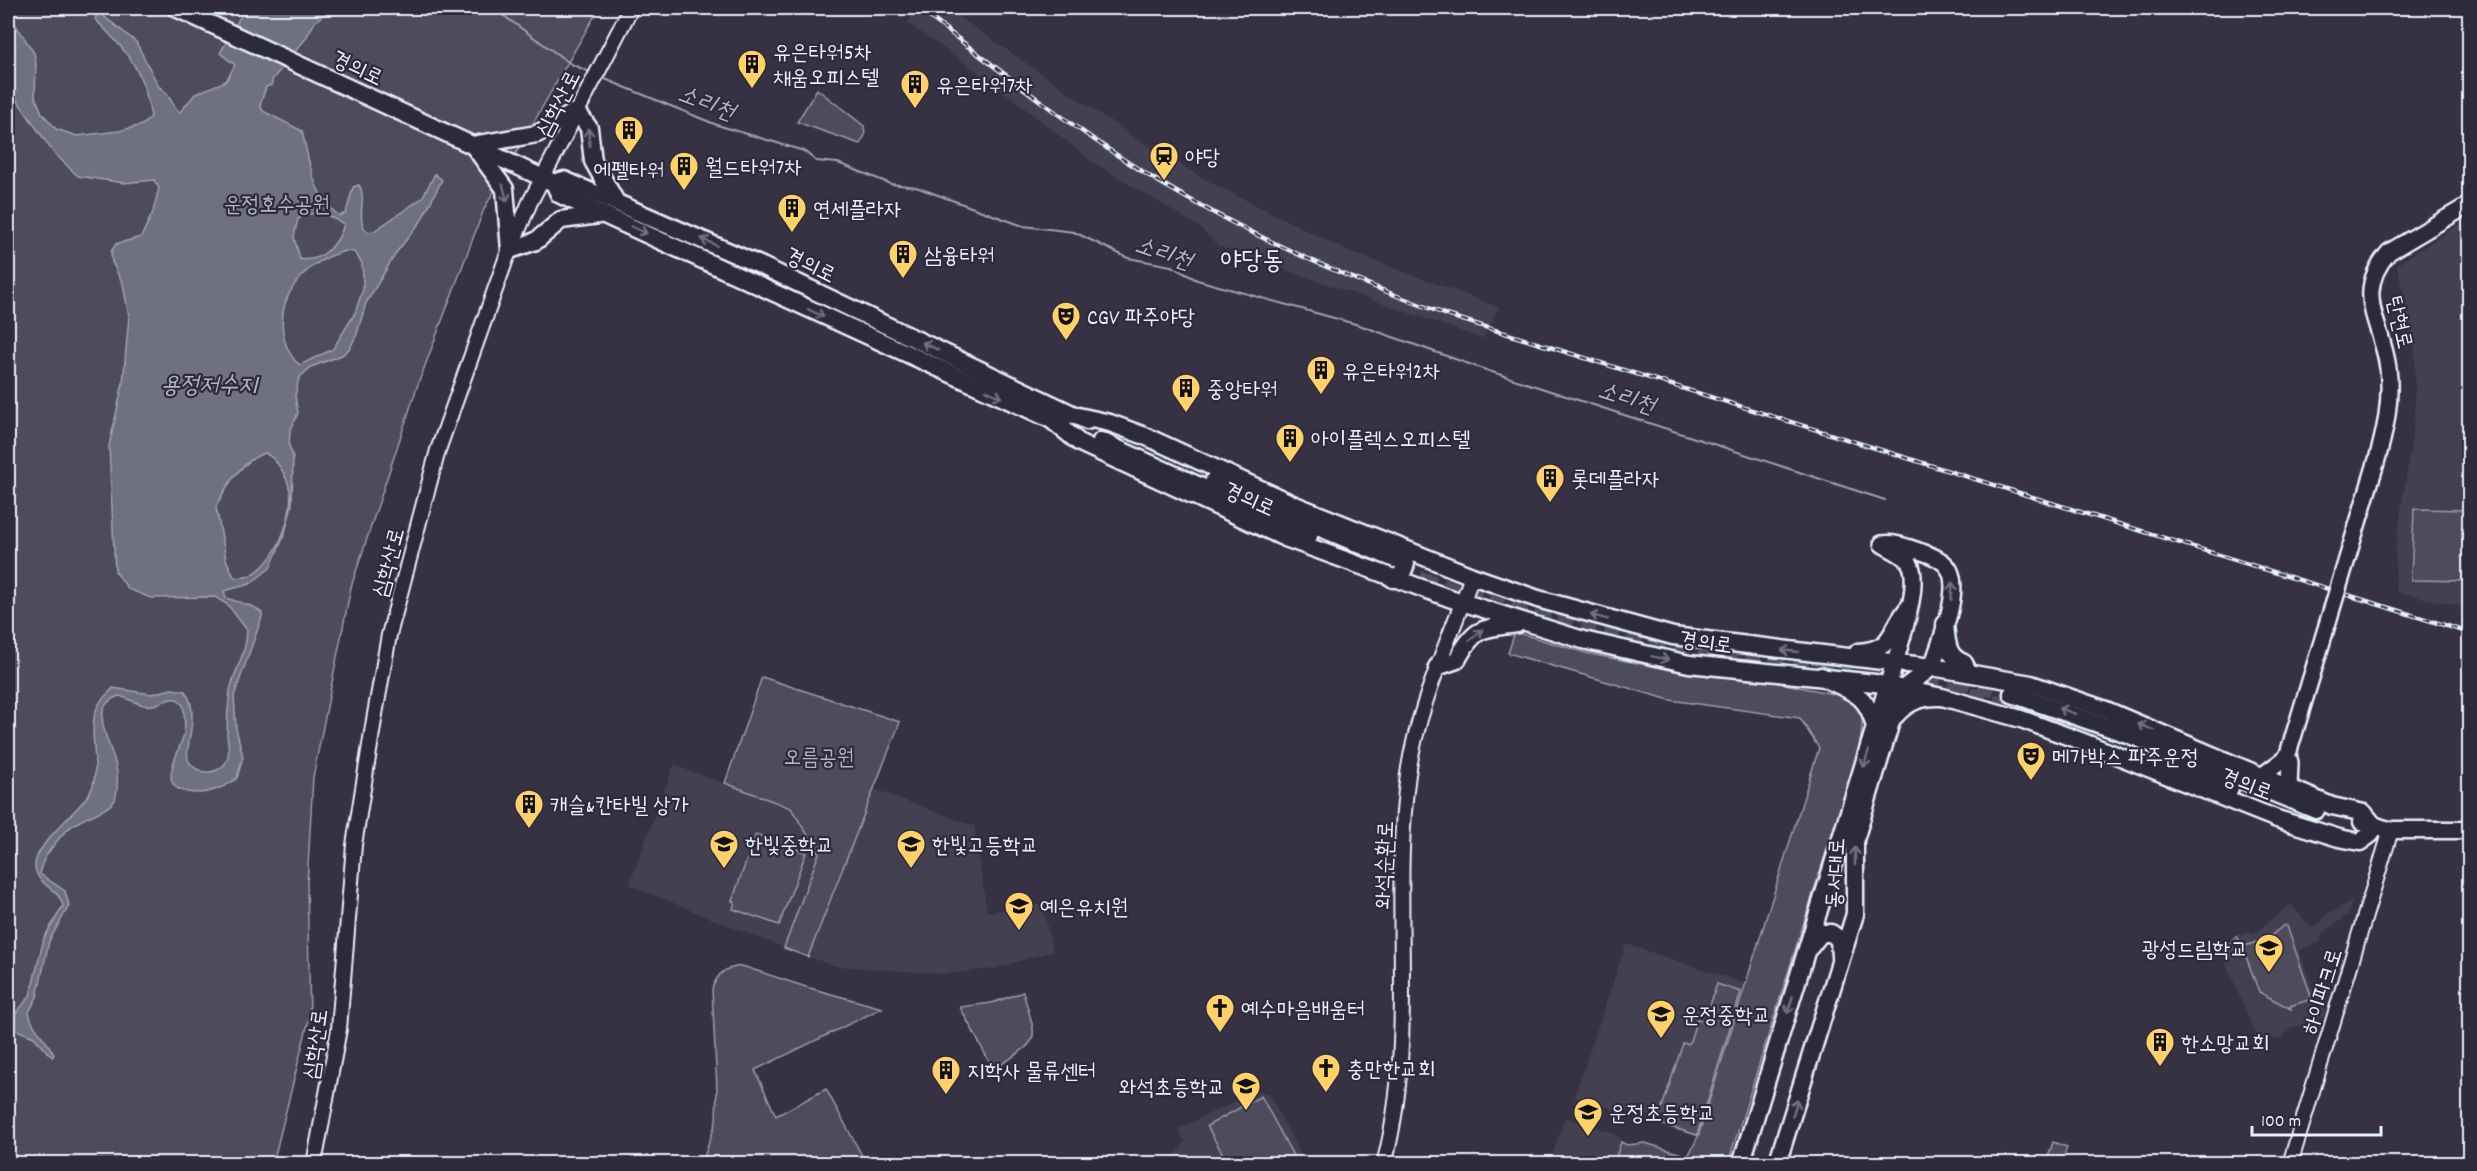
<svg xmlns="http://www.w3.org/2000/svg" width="2477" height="1171" viewBox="0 0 2477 1171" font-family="Dekko,'Poor Story',sans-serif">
<rect width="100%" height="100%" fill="#363244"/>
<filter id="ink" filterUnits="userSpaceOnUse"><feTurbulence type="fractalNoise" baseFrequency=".0167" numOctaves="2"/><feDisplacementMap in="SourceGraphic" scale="12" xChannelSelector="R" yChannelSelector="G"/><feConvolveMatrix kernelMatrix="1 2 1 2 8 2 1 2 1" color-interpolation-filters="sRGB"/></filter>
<g filter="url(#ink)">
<g fill="#433f51">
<polygon points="916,8 946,8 1138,140 1208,181 1346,250 1499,307 1483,339 1218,246 1199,227 1093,162 985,77 907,23"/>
<polygon points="2469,218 2469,608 2396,592 2395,552 2415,416 2415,350 2397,264"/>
<polygon points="674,765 791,808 819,853 784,948 629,885"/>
<polygon points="872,788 974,826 987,912 1042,904 1053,951 994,969 944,974 836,966 808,957"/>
<polygon points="2352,901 2348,915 2322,934 2321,942 2299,950 2315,995 2331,989 2325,1001 2324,1016 2290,1029 2280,1039 2257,1038 2221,952 2223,949 2237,936 2249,932 2252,935 2291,904 2311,928 2319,924 2327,914"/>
<polygon points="1626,944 1747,984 1698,1137 1650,1123 1648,1117 1640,1111 1622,1112 1574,1097"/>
<polygon points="1256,1091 1269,1094 1305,1163 1168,1164 1185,1142 1178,1129"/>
<polygon points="1565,1117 1614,1133 1627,1145 1645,1143 1686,1163 1549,1164"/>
</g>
<g fill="#4d4b5c" stroke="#9a9eaa" stroke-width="1.5">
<polygon points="8,8 599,8 484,209 417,387 351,587 313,777 307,884 310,1015 273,1163 8,1163"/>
<polygon points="817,89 864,126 865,135 860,144 797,122"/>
<polygon points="2414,509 2469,510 2469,581 2411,580"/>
<path d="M1515,632L1586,653L1691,674L1775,682L1853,698C1866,716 1863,729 1858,751L1728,1163H1614L1621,1142L1627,1145L1645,1143L1688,1156L1698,1137L1819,748L1800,718L1670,700L1508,653Z"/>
<polygon points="762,677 900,722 808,957 784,948 819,853 791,808 725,783"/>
<polygon points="756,834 806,853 779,925 733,909 735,902 732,901"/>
<polygon points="2284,925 2287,926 2312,999 2290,1006 2291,1009 2259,992 2244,951 2228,957 2223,949 2237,936 2242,947 2268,938"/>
<path d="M742,966L806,987L882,1008L755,1070L776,1116L826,1089L866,1163H702L716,1122L717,1089L712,989C718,972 725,968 742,966Z"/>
<polygon points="1717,984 1741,992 1697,1135 1657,1123 1683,1043 1689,1044 1697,1019 1705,1021"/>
<path d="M1023,992C1038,1045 1042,1037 996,1068L990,1063L960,1007L992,1003Z"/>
<polygon points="1261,1096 1297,1163 1228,1163 1207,1126"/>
<polygon points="2053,1142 2067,1147 2062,1163 2046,1163"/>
</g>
<path fill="#70717f" stroke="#a0a4af" stroke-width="1.5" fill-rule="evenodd" d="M245,8H331L315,22L306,38L272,80V85L266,87L260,105L263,111L302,131C310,164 312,194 339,216L346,213L353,187L359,185C368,198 354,221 368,232L374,231L422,198L435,174L442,180L421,221L396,253L366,303L357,334L350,348L342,355L311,367L299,378L295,396L298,413L290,431L289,445L293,457L292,505L284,536L270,568L250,584L224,591L226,598L254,607L262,613V617L234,696L236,728L243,757L237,778C228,786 210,793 198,793C150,792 180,755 184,733C186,724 184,714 183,705L177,699C167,697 162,704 153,705C141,708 130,698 119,696C87,706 110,743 115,762C118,774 118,789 115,800C107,811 90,815 78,822C65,828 39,860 40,874L65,891L69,906L49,941L37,997L29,1012C32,1030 47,1038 54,1055L52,1057L34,1037L9,1027L8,1023L30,996L44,938L63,906C60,888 36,886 35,866C35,841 83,810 92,788C101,764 86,727 98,706C101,699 108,694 113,688L151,694L172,689L185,691C202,715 182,751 189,762C193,768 202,773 209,772C216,772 224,767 227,760C231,752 227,742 227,733C227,719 228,705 230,691C234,670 247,653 247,630L228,605L215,597L151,598L128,589L115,571L109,446L123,383L129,316L123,284L112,262L111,252L116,244L141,237L153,212L159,188L154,180L124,183L78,176L53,152L8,87V13L34,53L36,63L35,96L42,113L56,129L77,136L119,131L142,125L151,117C144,69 127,52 95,19L97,14H101L136,42L159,87C170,92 170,105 180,112L195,94L226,81L235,65L220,53ZM308,214H325L344,224C339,244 321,263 300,259L294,237L298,219ZM346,251L354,252L362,263L363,278V289L355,313L333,349L300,365C293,361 288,350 285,342C273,298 303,262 346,251ZM265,453C278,460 287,476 290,491C295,518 269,584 234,577L226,559L216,507C226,486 242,460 265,453Z"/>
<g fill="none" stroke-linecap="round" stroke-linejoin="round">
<g stroke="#a0a4af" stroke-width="2">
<polyline points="497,11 571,64 592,73"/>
<polyline points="600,77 717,125 804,151 816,161 838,163 891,184 916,187 1023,226 1074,232 1128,258 1171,266 1197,280 1359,325 1486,370 1885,500"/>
</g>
<g stroke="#514f5f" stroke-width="16" stroke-dasharray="16 8" stroke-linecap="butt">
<polyline points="1397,571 1502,606 1649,646 1851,673"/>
<polyline points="1876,676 1930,684 2009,706"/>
<polyline points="1955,680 2012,694"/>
</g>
<g stroke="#e8f1f8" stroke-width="18">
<g id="tertiary">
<polyline points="314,1164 339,1029 354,845 374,720 389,635 438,450 506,259 530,202 631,8"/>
<path d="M1384,1164C1418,1037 1390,904 1408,774C1418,704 1449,642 1472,576"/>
<polyline points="2290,1164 2391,830"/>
</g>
</g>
<g stroke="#e8f1f8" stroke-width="20">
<g id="secondary">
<path d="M2376,463C2385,432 2392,400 2388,368C2382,322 2352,294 2389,252L2470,204"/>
<path d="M1895,662C1901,641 1922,581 1909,562C1903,554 1890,549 1882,544C1896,542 1909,548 1922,552C1931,555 1944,560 1949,569C1962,591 1939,644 1932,667"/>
<polyline points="2288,754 2290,763 2289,786"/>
<polyline points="2263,775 2287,757"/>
</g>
</g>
<g stroke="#e8f1f8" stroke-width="21">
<g id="primary">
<polyline points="176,8 554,183 559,194 565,197 1063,425"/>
<polyline points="554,183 564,180 762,266 1087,421"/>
<polyline points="599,215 561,220 536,241 510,250 505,189 473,145 537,134 577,111 589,128 593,161 616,202"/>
<polyline points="1078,416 1110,423 1145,436 1295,505 1472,576 1538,599 1673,636 1932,667 2031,684 2106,710 2332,806 2364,813 2372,823"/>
<polyline points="1053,421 1080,443 1285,538 1449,598 1583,640 1689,664 1875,683 1942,697 2021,719 2078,740 2277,819 2339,838 2360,842 2371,834"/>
<polyline points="1101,441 1309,536"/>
<polyline points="1214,480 1280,511 1395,559"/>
<polyline points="1393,579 1401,576 1406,564 1401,548"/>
<path d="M1945,624C1947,642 1946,656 1964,663L1969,673"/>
<path d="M1858,652C1895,650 1889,630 1909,607"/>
<path d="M1437,667L1457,660C1476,625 1483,629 1517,624"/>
<polyline points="2012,694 2130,735 2316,810"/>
<polyline points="2165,762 2230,788"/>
<path d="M2362,822C2373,823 2380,829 2391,830H2470"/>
</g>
</g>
<g stroke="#e8f1f8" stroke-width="21">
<g id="trunk">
<path d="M1821,676C1850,693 1866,690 1875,727"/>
<path d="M1895,716C1908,701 1923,696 1942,697"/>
<polyline points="1810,947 1821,933 1831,933 1839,939 1840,957"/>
<polyline points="1741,1164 1895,662"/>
<polyline points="1777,1164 1855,914 1855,840 1891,722 1904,688 1932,667"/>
</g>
</g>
<use href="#tertiary" stroke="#2f2a3d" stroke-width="14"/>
<use href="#secondary" stroke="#2f2a3d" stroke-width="15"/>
<use href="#primary" stroke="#2f2a3d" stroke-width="16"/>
<use href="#trunk" stroke="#2f2a3d" stroke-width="16"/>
<g stroke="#e8f1f8" stroke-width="4.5">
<path id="rail" d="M918,8C997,68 1075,131 1161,183C1253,238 1350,279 1450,316L2470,633"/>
</g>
<use href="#rail" stroke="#2f2a3d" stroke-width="2" stroke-dasharray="7" stroke-linecap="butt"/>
<g stroke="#e8f1f8" stroke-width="20" stroke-linecap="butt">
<polyline id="secondary-bridge" points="2288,754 2376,463"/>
</g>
<use href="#secondary-bridge" stroke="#2f2a3d" stroke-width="15"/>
</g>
<defs><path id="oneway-shaft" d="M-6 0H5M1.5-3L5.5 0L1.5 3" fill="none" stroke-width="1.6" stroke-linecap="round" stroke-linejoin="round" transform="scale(1.5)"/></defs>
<g stroke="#70707e">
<use href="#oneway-shaft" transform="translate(589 137) rotate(-95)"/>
<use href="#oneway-shaft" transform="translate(505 193) rotate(75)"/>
<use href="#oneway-shaft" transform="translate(639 230) rotate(24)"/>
<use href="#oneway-shaft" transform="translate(709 242) rotate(-155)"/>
<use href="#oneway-shaft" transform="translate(816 313) rotate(26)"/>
<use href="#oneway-shaft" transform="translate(930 346) rotate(-154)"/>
<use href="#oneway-shaft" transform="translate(994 394) rotate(24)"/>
<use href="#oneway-shaft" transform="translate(1952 591) rotate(-86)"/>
<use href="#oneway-shaft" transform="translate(1599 617) rotate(-165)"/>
<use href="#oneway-shaft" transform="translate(1476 635) rotate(-41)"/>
<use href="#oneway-shaft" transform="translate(1790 651) rotate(-174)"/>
<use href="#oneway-shaft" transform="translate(1660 658) rotate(12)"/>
<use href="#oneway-shaft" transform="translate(2067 711) rotate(-161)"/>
<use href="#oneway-shaft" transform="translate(2146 727) rotate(-157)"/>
<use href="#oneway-shaft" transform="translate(1866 759) rotate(108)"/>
<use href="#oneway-shaft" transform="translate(1855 856) rotate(-90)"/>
<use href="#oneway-shaft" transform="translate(1790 1005) rotate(107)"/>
<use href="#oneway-shaft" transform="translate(1795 1108) rotate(-73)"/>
</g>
</g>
<defs>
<g id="building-pin" transform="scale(1.5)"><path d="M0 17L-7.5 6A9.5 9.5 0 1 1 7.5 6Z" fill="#ffd166" stroke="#2f2a3d"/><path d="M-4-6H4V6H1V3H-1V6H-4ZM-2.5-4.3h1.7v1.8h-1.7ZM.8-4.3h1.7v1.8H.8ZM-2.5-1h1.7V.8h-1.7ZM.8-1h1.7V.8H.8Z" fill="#111"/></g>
<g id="station-pin" transform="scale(1.5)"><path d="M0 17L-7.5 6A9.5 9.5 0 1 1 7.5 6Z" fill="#ffd166" stroke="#2f2a3d"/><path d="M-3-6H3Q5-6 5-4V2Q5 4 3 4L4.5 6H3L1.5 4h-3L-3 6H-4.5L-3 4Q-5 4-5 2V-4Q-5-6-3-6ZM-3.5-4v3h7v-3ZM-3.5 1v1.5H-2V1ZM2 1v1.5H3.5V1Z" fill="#111"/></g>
<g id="theatre-pin" transform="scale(1.5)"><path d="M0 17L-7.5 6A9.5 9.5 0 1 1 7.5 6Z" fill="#ffd166" stroke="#2f2a3d"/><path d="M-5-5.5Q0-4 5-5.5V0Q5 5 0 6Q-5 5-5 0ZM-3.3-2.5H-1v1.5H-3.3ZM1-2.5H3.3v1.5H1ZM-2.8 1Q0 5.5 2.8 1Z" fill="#111"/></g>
<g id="school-pin" transform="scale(1.5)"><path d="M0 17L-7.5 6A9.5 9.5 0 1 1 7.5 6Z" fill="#ffd166" stroke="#2f2a3d"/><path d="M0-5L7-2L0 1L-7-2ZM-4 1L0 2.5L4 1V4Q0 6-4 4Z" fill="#111"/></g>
<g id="church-pin" transform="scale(1.5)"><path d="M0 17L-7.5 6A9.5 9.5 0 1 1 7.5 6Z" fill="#ffd166" stroke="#2f2a3d"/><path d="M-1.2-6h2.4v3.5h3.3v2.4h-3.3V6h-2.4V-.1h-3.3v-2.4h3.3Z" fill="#111"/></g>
</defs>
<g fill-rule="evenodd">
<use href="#building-pin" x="752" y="64"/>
<use href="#building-pin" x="915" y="84"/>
<use href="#building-pin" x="629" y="130"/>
<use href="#station-pin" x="1164" y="156"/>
<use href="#building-pin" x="684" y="166"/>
<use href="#building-pin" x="792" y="208"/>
<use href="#building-pin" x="903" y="254"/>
<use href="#theatre-pin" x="1066" y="316"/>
<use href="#building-pin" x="1321" y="370"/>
<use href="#building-pin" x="1186" y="388"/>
<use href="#building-pin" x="1290" y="438"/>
<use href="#building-pin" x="1550" y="478"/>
<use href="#theatre-pin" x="2031" y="756"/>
<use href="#building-pin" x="529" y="804"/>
<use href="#school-pin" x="724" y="844"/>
<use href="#school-pin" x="911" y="844"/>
<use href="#school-pin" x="1019" y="906"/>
<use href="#school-pin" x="2269" y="948"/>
<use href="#church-pin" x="1220" y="1008"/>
<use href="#school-pin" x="1661" y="1014"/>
<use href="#building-pin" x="2160" y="1042"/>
<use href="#church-pin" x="1326" y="1068"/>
<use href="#building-pin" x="946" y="1070"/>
<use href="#school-pin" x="1246" y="1086"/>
<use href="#school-pin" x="1588" y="1112"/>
</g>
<g text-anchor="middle" stroke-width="4.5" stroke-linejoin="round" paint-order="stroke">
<g font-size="22" fill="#e8f1f8" stroke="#2f2a3d" text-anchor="start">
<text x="773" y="59">유은타워5차<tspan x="773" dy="25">채움오피스텔</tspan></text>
<text x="936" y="92">유은타워7차</text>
<text x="1185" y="164">야당</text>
<text x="705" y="174">월드타워7차</text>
<text x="629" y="177" text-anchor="middle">에펠타워</text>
<text x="813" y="216">연세플라자</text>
<text x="924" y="262">삼융타워</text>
<text x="1087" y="324">CGV 파주야당</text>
<text x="1342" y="378">유은타워2차</text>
<text x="1207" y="396">중앙타워</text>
<text x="1311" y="446">아이플렉스오피스텔</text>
<text x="1571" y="486">롯데플라자</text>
<text x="2052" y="764">메가박스 파주운정</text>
<text x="550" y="812">캐슬&amp;칸타빌 상가</text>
<text x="745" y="852">한빛중학교</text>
<text x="932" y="852">한빛고등학교</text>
<text x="1040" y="914">예은유치원</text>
<text x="2248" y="956" text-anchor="end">광성드림학교</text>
<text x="1241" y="1016">예수마음배움터</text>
<text x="1682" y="1022">운정중학교</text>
<text x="2181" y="1050">한소망교회</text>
<text x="1347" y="1076">충만한교회</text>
<text x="967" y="1078">지학사 물류센터</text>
<text x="1225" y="1094" text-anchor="end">와석초등학교</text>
<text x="1609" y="1120">운정초등학교</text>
</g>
<g font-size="22" fill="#e8f1f8" stroke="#2f2a3d">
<text transform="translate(358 67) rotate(25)" y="8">경의로</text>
<text transform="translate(557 103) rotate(-63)" y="8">심학산로</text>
<text transform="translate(811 264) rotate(26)" y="8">경의로</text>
<text transform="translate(2401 322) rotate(77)" y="8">탄현로</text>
<text transform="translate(1250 498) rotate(24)" y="8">경의로</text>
<text transform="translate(387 562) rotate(-75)" y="8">심학산로</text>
<text transform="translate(1706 641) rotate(8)" y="8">경의로</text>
<text transform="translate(2247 783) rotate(21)" y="8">경의로</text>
<text transform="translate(1383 865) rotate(-88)" y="8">와석순환로</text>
<text transform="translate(1834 873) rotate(-87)" y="8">동서대로</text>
<text transform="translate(2321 991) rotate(-73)" y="8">하이파크로</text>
<text transform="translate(314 1044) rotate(-82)" y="8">심학산로</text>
</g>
<g font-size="22" fill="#b2b7c1" stroke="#2f2a3d">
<text x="277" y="211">운정호수공원</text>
<text x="819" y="764">오름공원</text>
</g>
<g font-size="24" font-style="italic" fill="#b2b7c2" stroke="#2f2a3d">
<text transform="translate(707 102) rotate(21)" y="8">소리천</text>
<text transform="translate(1164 252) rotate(19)" y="8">소리천</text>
<text x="209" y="392">용정저수지</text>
<text transform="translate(1627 397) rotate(18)" y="8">소리천</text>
</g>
<g font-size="26" fill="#e8f1f8" stroke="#2f2a3d">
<text x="1252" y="268">야당동</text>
</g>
</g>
<rect width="2477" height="1171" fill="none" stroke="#2f2a3d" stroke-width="30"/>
<rect x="15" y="15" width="2447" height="1141" fill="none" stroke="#e8f1f8" stroke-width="2" filter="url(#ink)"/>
<path d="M2252 1126v9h129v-9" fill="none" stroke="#e8f1f8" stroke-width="3"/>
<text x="2261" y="1126" font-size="18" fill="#e8f1f8" stroke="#2f2a3d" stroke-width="4.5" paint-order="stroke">100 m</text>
</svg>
